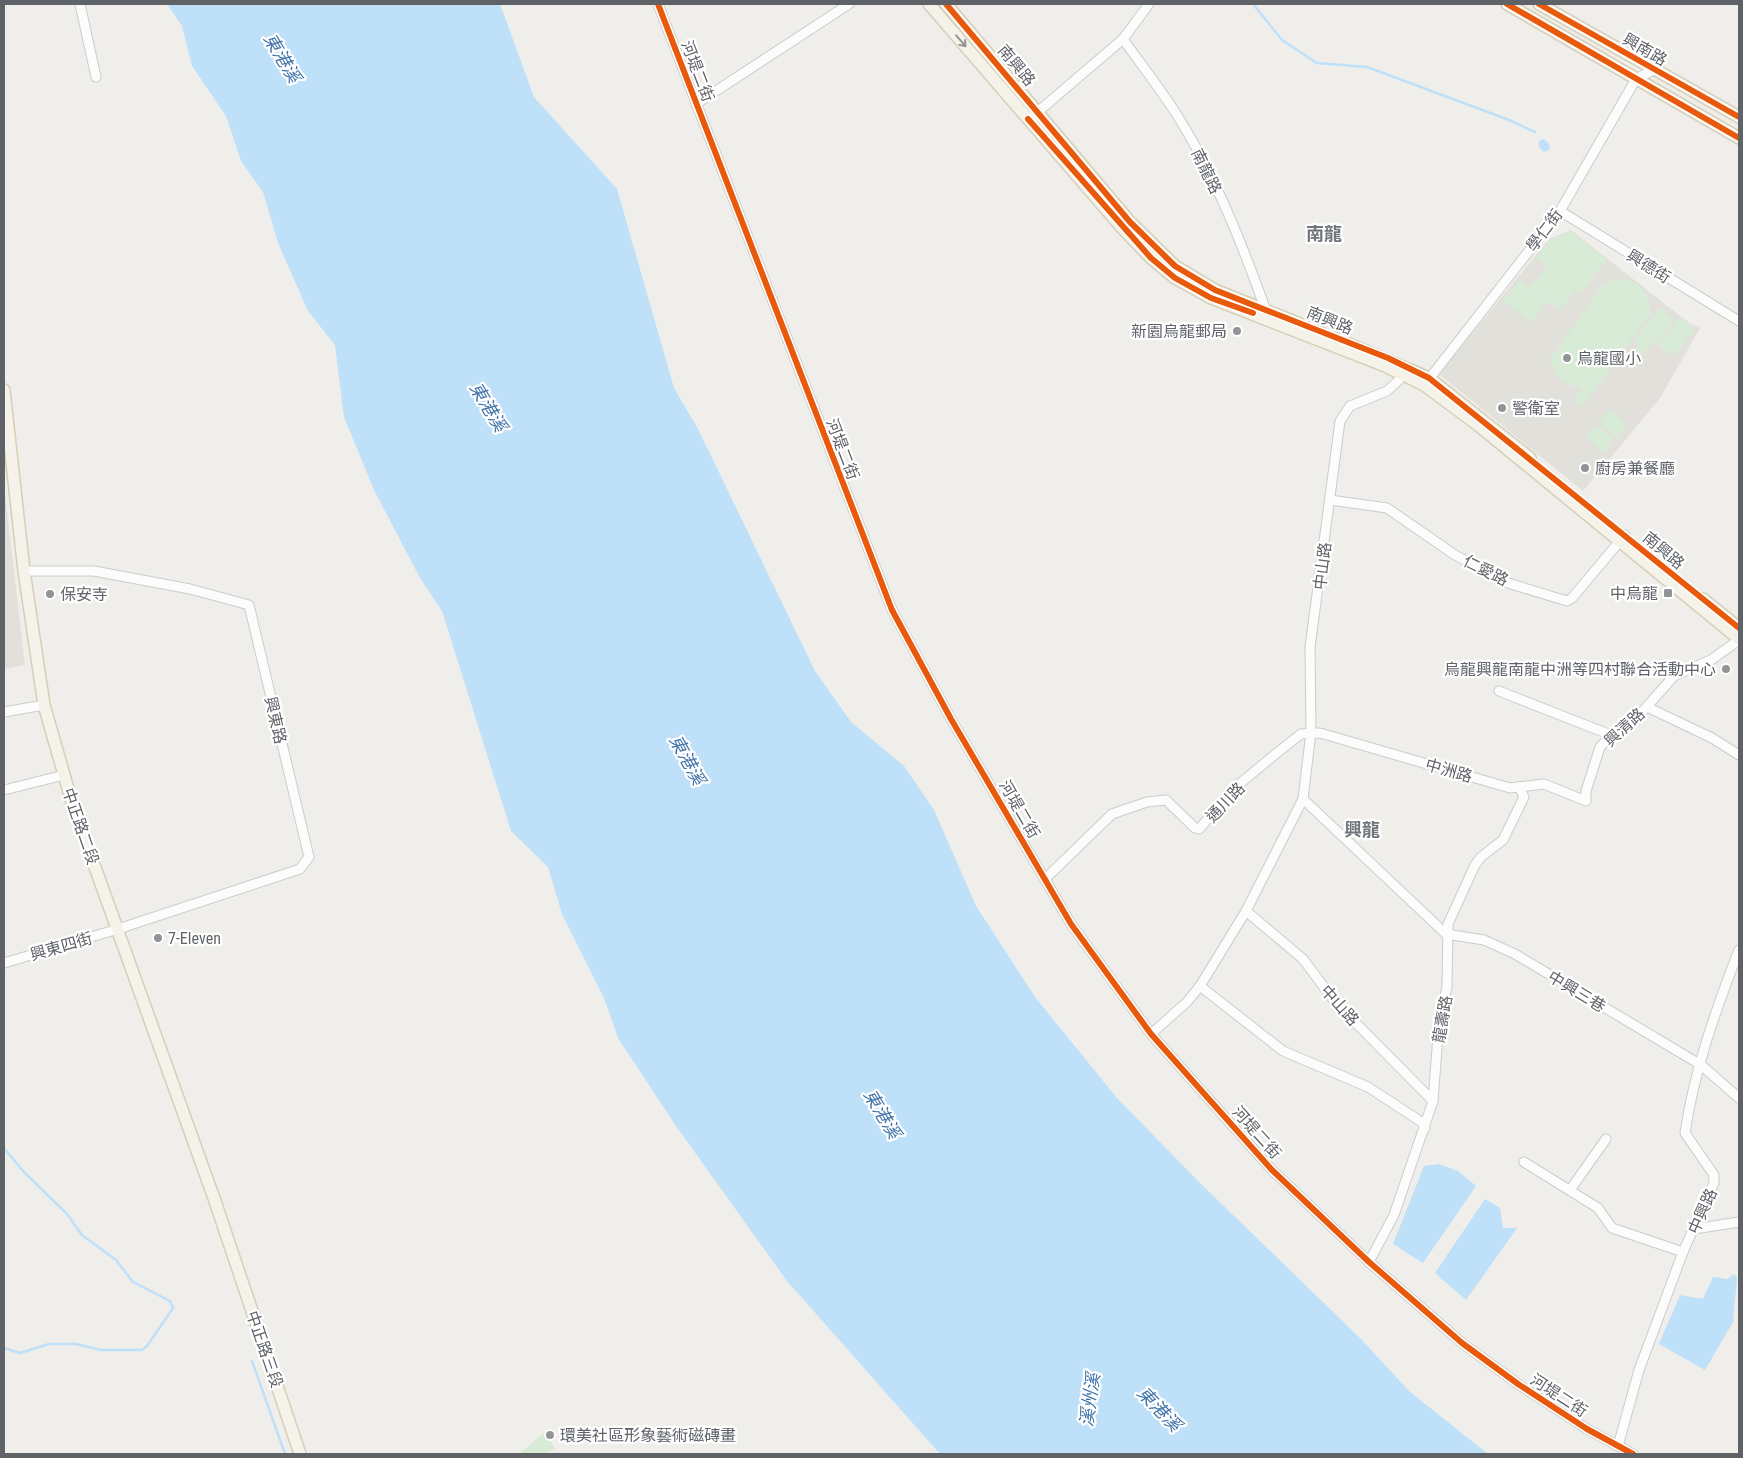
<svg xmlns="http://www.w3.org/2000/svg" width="1743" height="1458" viewBox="0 0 1743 1458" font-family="'Roboto Condensed','Noto Sans TC',sans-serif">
<rect width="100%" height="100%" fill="#efeeea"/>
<g fill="#e2e0da">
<polygon points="1571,230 1689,323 1700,328 1660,398 1583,491 1439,374 1549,239"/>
<polygon points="4,486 25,665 4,669"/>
</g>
<g fill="#d8ebd6">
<polygon points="1571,231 1607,260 1581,293 1576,290 1559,310 1548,301 1532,322 1503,301 1520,280 1540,295 1531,287 1547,267 1536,258 1550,240"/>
<path d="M1623,279C1641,282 1653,297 1649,315L1582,408L1573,401L1582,388C1563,386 1552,375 1551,357L1602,286L1612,280Z"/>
<polygon points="1660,308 1673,319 1671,326 1657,344 1654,341 1641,356 1635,351 1639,344 1635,339"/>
<polygon points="1680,317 1695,329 1673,356 1658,345"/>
<polygon points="1609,409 1627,424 1617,437 1599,423"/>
<polygon points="1596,426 1614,439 1604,452 1586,438"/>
<polygon points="545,1432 555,1448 546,1454 519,1454"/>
</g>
<g fill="#bfe0f9">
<polygon points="167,4 500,4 534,97 617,189 674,388 698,429 815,671 851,722 904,766 934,810 976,906 1035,997 1117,1098 1200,1183 1361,1339 1409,1391 1488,1454 940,1454 787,1281 676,1126 618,1038 604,998 562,914 548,867 511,831 442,611 420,578 374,490 344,417 335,345 308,311 278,243 263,192 241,161 226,116 192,66 182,26"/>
<polygon points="1439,1164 1458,1171 1476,1186 1423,1263 1393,1244 1424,1166"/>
<polygon points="1485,1199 1500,1208 1503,1228 1517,1228 1466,1300 1435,1273"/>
<polygon points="1734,1274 1737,1278 1733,1322 1705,1370 1659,1344 1680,1295 1703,1299 1713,1277 1728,1279"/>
</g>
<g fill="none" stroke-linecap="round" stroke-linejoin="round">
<g stroke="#bfe0f9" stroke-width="2.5">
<polyline points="1253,4 1282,40 1317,63 1367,67 1509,120 1535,132"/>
<polyline points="4,1148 23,1171 67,1214 82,1235 116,1260 133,1282 170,1301 173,1308 147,1346 142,1350 101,1350 76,1344 49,1344 20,1353 4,1348"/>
<polyline points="252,1361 285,1454"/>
</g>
<polyline stroke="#bfe0f9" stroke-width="9" points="1543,144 1545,147"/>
<g stroke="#cbcccc" stroke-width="11">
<g id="minor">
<polyline points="80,4 96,77"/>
<polyline points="658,4 892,610 951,719 1071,924 1151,1034 1272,1170 1369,1262 1462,1343 1518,1384 1587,1429 1633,1454"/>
<path d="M1123,39C1142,66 1163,92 1180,120C1216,178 1242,244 1265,308L1262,313"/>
<polyline points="696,104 849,4"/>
<polyline points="1033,116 1123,39 1149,4"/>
<polyline points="1560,211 1739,321"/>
<polyline points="1426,383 1560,211 1636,79 1653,70"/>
<polyline points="1330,500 1387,508 1455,555 1508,583 1567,601 1572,598 1625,535"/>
<polyline points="1499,691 1611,735"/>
<polyline points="1647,707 1712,738 1739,755"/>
<polyline points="4,712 44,705"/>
<polyline points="4,790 64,775"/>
<polyline points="1303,799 1446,934 1484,940 1515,954 1701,1065 1739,1098"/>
<polyline points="1045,879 1112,814 1147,802 1166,800 1195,828 1199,829 1237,786 1278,752 1301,734 1320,733 1510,788 1544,784 1586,801 1586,791 1600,747 1611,735 1634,721 1674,676 1711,660 1739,640"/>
<polyline points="1246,911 1303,959 1335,1002 1433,1101"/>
<polyline points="4,963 118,929 300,869 309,857 249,605 190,589 94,571 24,571"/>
<polyline points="1200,986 1246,911 1303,799 1311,732 1310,647 1340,421 1350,406 1387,391 1399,380 1404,369"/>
<polyline points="1151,1034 1187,1002 1200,986 1283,1051 1368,1087 1423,1123 1425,1128"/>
<polyline points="1524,1162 1598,1208 1612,1228 1683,1252"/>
<polyline points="1570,1190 1606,1139"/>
<polyline points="1694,1229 1739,1222"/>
<polyline points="1369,1262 1394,1215 1433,1101 1439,1022 1447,987 1448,924 1475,865 1481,857 1503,840 1524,797 1519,787"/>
<path d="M1618,1446L1639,1370L1683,1252L1714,1183V1175L1685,1133C1694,1071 1716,1009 1739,950"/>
</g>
</g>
<g stroke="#d7ceb8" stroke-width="14">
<g id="major">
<polyline points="929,4 1123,229 1151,258 1175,278 1211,298 1385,366 1424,385 1478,425 1739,639"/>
<polyline points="946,4 1130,222 1175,266 1215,290 1320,332"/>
<polyline points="1507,4 1739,138"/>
<polyline points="1539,4 1739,117"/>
<polyline points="1335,338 1429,378 1530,458"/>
<polyline points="4,390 24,571 44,705 73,806 215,1201 300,1454"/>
<polyline points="1703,599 1739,628"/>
</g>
</g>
<use href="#minor" stroke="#fdfcfc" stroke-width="9"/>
<use href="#major" stroke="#f4f2e9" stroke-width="11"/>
<g stroke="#fff" stroke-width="9">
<g id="cycleway">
<polyline points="658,4 892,610 951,719 1071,924 1151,1034 1272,1170 1369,1262 1462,1343 1518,1384 1587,1429 1633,1454"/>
<polyline points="946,4 1130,222 1175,266 1215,290 1388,358 1429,378 1739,628"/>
<polyline points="1507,4 1739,138"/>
<polyline points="1539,4 1739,117"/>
<polyline points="1028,119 1151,258 1175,278 1211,298 1253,313"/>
</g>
</g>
<use href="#cycleway" stroke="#e8590c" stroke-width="6"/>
</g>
<defs><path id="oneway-shaft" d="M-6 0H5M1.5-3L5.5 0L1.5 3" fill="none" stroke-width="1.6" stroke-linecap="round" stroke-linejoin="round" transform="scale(1.25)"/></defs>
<use stroke="#939595" href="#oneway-shaft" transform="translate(961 41) rotate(49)"/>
<g fill="#919496" stroke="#fff" stroke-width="2">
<circle cx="1237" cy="331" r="5"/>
<circle cx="1567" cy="358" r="5"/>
<circle cx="1502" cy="408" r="5"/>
<circle cx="1585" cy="468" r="5"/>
<rect x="1663" y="588" width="10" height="10" rx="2.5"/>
<circle cx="50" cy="594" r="5"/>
<circle cx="1726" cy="669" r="5"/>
<circle cx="158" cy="938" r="5"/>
<circle cx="550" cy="1435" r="5"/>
</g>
<g text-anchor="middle" stroke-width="4.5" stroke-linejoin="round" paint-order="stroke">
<g font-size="16" fill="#5f6368" stroke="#fff">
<text transform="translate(1645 49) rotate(30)" y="6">興南路</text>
<text transform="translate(1017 65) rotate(50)" y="6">南興路</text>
<text transform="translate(698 71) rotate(69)" y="6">河堤二街</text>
<text transform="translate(1207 171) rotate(64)" y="6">南龍路</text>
<text transform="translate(1544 230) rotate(-53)" y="6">學仁街</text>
<text transform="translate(1649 266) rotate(32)" y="6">興德街</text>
<text transform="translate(1330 320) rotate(22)" y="6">南興路</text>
<text transform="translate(843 449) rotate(69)" y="6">河堤二街</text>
<text transform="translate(1664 550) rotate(40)" y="6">南興路</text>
<text transform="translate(1322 566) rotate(-83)" y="6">中山路</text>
<text transform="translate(1486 570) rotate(27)" y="6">仁愛路</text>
<text transform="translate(276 720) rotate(77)" y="6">興東路</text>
<text transform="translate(1624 727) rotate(-42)" y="6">興清路</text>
<text transform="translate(1449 770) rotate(16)" y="6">中洲路</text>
<text transform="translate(1225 802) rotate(-46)" y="6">通川路</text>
<text transform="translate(1020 809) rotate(60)" y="6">河堤二街</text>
<text transform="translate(81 826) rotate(71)" y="6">中正路二段</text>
<text transform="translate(61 946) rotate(-16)" y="6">興東四街</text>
<text transform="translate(1577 991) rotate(31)" y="6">中興三巷</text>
<text transform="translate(1340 1005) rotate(48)" y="6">中山路</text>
<text transform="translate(1442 1019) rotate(-80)" y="6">龍壽路</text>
<text transform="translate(1257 1132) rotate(48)" y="6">河堤二街</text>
<text transform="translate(1702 1211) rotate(-66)" y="6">中興路</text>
<text transform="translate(265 1349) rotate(71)" y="6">中正路三段</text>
<text transform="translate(1559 1395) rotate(33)" y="6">河堤二街</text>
</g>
<g font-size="16" fill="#5f6368" stroke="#fff" text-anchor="start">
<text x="1227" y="337" text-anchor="end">新園烏龍郵局</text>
<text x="1577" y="364">烏龍國小</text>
<text x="1512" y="414">警衛室</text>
<text x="1595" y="474">廚房兼餐廳</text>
<text x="1658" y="599" text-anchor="end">中烏龍</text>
<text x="60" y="600">保安寺</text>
<text x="1716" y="675" text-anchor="end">烏龍興龍南龍中洲等四村聯合活動中心</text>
<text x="168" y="944">7-Eleven</text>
<text x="560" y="1441">環美社區形象藝術磁磚畫</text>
</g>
<g font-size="18" font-style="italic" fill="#4174aa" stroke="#fff">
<text transform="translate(282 58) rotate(59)" y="6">東港溪</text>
<text transform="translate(488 407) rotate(59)" y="6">東港溪</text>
<text transform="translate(687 760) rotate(61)" y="6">東港溪</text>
<text transform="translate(882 1114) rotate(59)" y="6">東港溪</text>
<text transform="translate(1090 1400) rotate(-82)" y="6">溪州溪</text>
<text transform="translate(1159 1409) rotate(46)" y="6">東港溪</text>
</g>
<g font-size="18" font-weight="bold" fill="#70757a" stroke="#fff">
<text x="1324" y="240">南龍</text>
<text x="1362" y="836">興龍</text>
</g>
</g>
<rect width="1743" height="1458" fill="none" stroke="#5f6368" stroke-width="10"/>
</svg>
